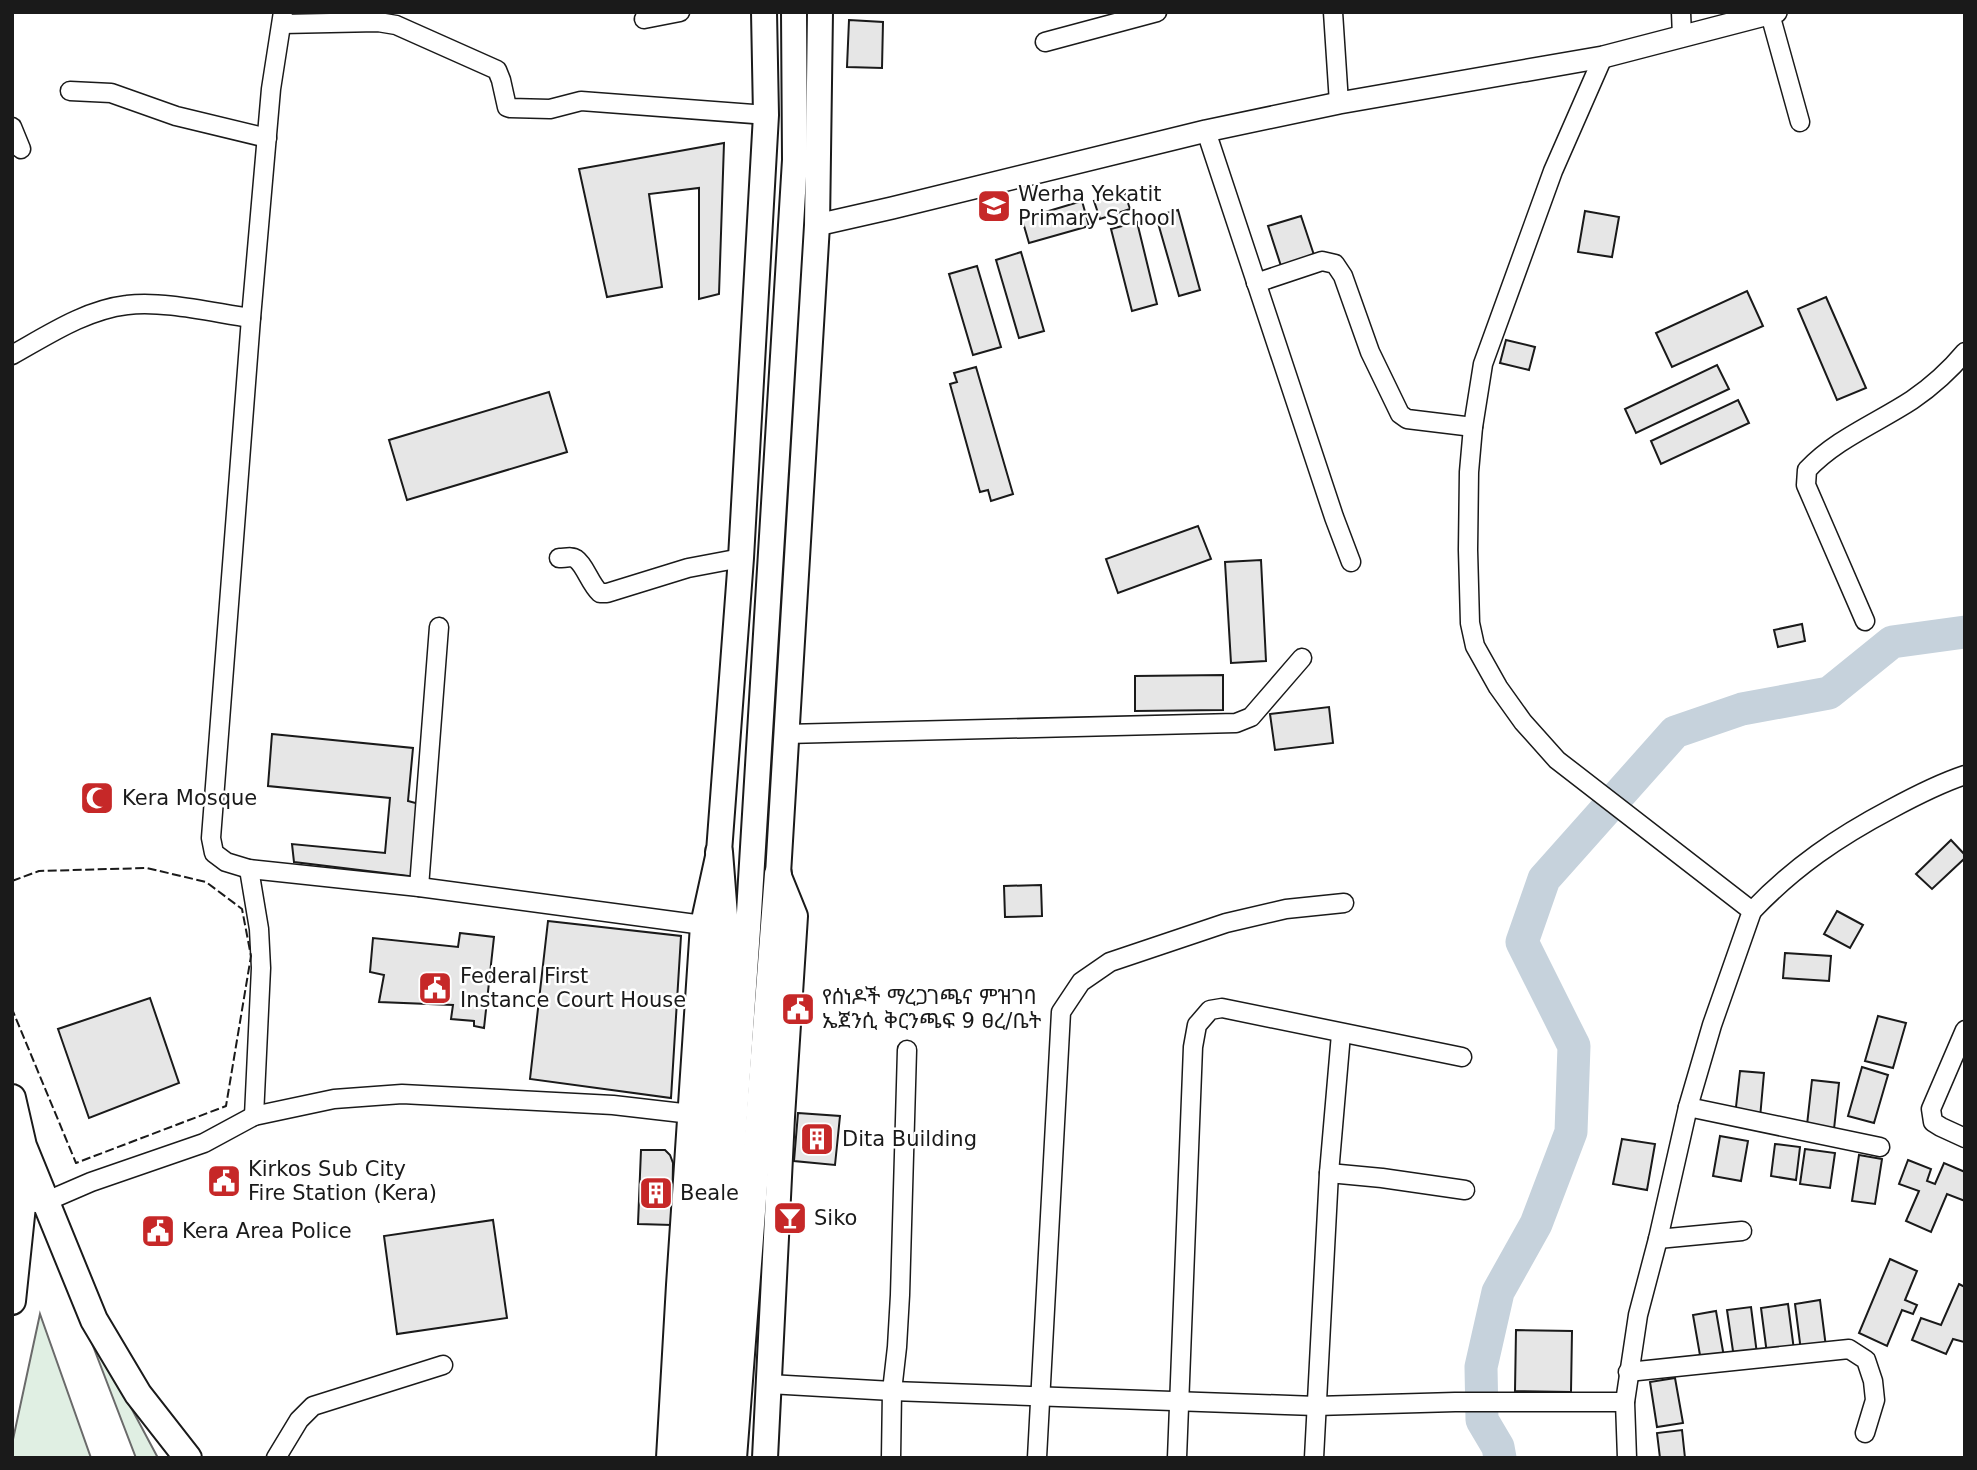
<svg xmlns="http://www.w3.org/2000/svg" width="1977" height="1470" viewBox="0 0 1977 1470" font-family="'DejaVu Sans','Noto Sans Ethiopic',sans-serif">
<rect width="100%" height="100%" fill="#fff"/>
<g fill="#e0efe3" stroke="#6a6a6a" stroke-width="2">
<polygon points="80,1312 158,1458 136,1458"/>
<polygon points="40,1314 91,1458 12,1458 12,1444"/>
</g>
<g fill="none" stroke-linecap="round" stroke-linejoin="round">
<polyline stroke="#c6d2dc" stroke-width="33" points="1500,1458 1498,1447 1482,1420 1481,1367 1498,1292 1536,1224 1571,1132 1574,1046 1522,942 1544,879 1675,732 1742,709 1829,693 1892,642 1965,632"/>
</g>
<g fill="#e6e6e6" stroke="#1a1a1a" stroke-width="2">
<polygon points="849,20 883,22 882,68 847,67"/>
<polygon points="724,143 719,294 699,299 699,188 649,194 662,287 607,297 579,169"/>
<polygon points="1124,191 1130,209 1100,219 1094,201"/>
<polygon points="1082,201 1089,226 1029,243 1022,219"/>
<polygon points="1178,210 1200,290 1179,296 1156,216"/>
<polygon points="1585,211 1619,217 1612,257 1578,252"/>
<polygon points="1301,216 1314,255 1281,266 1268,226"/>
<polygon points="1137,222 1157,304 1132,311 1111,229"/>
<polygon points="1021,252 1044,331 1019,338 996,260"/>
<polygon points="977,266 1001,347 973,355 949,274"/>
<polygon points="1747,291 1763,326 1672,367 1656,333"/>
<polygon points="1826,297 1866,388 1837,400 1798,309"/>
<polygon points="1506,340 1535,347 1529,370 1500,363"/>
<polygon points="1717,365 1729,389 1636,433 1625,409"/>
<polygon points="976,367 1013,494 991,501 988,490 980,492 950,384 957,382 954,373"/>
<polygon points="549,392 567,452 407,500 389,440"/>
<polygon points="1738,400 1749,423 1661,464 1651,441"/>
<polygon points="1198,526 1211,559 1118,593 1106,559"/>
<polygon points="1261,560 1266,661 1231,663 1225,562"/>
<polygon points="1802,624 1805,641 1778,647 1774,630"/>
<polygon points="1223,675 1223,710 1135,711 1135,676"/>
<polygon points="1329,707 1333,743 1275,750 1270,714"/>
<polygon points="272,734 413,748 408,801 423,805 417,877 294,862 292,844 385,853 390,798 268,786"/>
<polygon points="1951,840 1965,855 1965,858 1932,889 1916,874"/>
<polygon points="1041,885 1042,916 1005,917 1004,886"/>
<polygon points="1837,911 1863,925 1850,948 1824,934"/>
<polygon points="548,921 681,936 671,1098 530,1079"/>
<polygon points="460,933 494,937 484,1028 474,1026 474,1021 451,1019 453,1005 379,1002 384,975 370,972 373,938 458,947"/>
<polygon points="1785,953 1831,956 1829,981 1783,978"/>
<polygon points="150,998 179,1083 89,1118 58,1029"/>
<polygon points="1878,1016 1906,1023 1893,1068 1865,1061"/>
<polygon points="1862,1067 1888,1075 1874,1123 1848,1116"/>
<polygon points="1740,1071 1764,1073 1760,1118 1735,1116"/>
<polygon points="1812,1080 1839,1083 1834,1129 1807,1125"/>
<polygon points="798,1113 840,1116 835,1165 794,1161"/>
<polygon points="1720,1136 1748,1141 1741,1181 1713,1176"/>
<polygon points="1622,1139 1655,1144 1647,1190 1613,1184"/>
<polygon points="1775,1144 1800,1147 1796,1180 1771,1176"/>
<polygon points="1805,1149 1835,1153 1830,1188 1800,1184"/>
<polygon points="641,1150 665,1150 670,1155 673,1163 672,1225 638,1224"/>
<polygon points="1859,1155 1882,1159 1875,1204 1852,1201"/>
<polygon points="1908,1160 1931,1169 1927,1181 1935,1184 1944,1163 1965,1172 1965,1201 1947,1194 1931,1232 1906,1221 1919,1191 1899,1184"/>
<polygon points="493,1220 507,1318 397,1334 384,1236"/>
<polygon points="1890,1259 1917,1271 1905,1300 1917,1305 1913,1314 1902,1310 1887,1346 1859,1333"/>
<polygon points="1959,1284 1965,1287 1964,1342 1953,1339 1946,1354 1912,1340 1921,1318 1941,1325"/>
<polygon points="1820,1300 1826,1347 1801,1351 1795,1304"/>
<polygon points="1788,1304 1794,1350 1767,1354 1761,1308"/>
<polygon points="1751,1307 1757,1354 1734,1358 1727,1310"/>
<polygon points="1716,1311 1724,1357 1701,1361 1693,1315"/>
<polygon points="1516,1330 1572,1331 1571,1392 1515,1391"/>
<polygon points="1675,1378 1683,1423 1657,1427 1650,1382"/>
<polygon points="1682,1430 1685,1458 1660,1458 1657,1433"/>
</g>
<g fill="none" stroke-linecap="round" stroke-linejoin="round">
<g stroke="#1a1a1a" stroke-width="21">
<g id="minor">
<polyline points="283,12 271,89 251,318 211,838 214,853 226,862 249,869 419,887 703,925"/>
<polyline points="1333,12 1339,103"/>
<polyline points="1681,12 1682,37"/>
<polyline points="1770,14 1800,122"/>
<polyline points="644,19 680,12"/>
<polyline points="282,24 378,22 396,25 497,70 501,80 507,107 510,108 550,109 581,101 766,115"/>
<polyline points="1045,42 1157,12"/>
<polyline points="1603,57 1553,171 1483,364 1473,427 1469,472 1468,550 1470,623 1475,646 1498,687 1523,722 1557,760 1752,911 1712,1025 1688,1107 1658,1239 1638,1315 1625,1402 1627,1458"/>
<polyline points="70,91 111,93 176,116 267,138"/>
<polyline points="12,127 21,149"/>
<polyline points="1206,131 1334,517 1351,562"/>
<polyline points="1256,283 1322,261 1335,264 1343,276 1370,352 1400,414 1407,419 1473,427"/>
<path d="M12,355C48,335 85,310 127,305C162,300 215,313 251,318"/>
<path d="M559,558C565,558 572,556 576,559C585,565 590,584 600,593H607L688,568L741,558"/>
<path d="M1865,621L1806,485L1807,470C1836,439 1877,423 1912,400C1931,387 1950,370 1965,352"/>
<polyline points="786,734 1236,723 1251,717 1302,658"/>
<polyline points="249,869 259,929 261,968 254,1116"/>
<polyline points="419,887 439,627"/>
<path d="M1752,911C1794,867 1838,837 1891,809C1915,796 1938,784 1965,775"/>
<polyline points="1965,1030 1931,1109 1933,1122 1941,1127 1965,1138"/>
<polyline points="1688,1107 1880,1147"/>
<polyline points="1329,1173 1382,1178 1465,1190"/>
<polyline points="36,1203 47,1201 91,1182 204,1143 254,1116 334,1099 402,1094 613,1105 691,1114"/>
<polyline points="1658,1239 1742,1231"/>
<polyline points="1628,1372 1849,1349 1866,1360 1873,1381 1875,1400 1865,1433"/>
<polyline points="769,1384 892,1391 1316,1406 1455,1402 1625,1402"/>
<polyline points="276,1458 299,1420 313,1406 443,1365"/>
<polyline points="891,1458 892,1391 897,1347 900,1295 907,1050"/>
<polyline points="1037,1458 1061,1012 1081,982 1110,962 1226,923 1286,909 1344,903"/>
<polyline points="1177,1458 1193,1047 1197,1025 1210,1010 1222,1008 1462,1057"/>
<polyline points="1314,1458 1329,1173 1341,1034"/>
</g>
</g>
<g stroke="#1a1a1a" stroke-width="24">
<polyline id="tertiary" points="817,225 892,208 1206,131 1339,103 1603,57 1776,12"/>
</g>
<g stroke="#1a1a1a" stroke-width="28">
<g id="secondary">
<polyline points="669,1458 679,1285 703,925 719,852 741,558 766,115 764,12"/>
<polyline points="711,1458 748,929 795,160 794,12"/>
<polyline points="765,1458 782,1117 795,916 778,874 817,225 820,12"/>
</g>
</g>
<g stroke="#1a1a1a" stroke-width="30">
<g id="primary">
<polyline points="12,1098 23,1146 94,1320 138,1394 188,1458"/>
<polyline points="12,1301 22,1206 23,1155"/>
<polyline points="688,1458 725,928 719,852"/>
<polyline points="733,1458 778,874"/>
</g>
</g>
<use href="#minor" stroke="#fff" stroke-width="18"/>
<use href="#tertiary" stroke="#fff" stroke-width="21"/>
<use href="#secondary" stroke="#fff" stroke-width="24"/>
<use href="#primary" stroke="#fff" stroke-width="26"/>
<polyline stroke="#1a1a1a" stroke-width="2" stroke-dasharray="9 3.5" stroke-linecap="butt" points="12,881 39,871 147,868 206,882 242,909 251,956 226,1106 76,1163 12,1009"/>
</g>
<defs>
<g id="school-square" transform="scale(1.75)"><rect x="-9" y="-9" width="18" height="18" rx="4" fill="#c62828" stroke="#fff"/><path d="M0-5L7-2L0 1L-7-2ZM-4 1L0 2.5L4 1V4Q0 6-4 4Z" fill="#fff"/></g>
<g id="mosque-square" transform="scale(1.75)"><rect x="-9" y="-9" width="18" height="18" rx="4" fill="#c62828" stroke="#fff"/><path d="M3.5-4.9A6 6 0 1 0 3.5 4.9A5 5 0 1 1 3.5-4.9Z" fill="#fff"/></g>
<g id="civic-square" transform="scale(1.75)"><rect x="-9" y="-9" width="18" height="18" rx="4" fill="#c62828" stroke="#fff"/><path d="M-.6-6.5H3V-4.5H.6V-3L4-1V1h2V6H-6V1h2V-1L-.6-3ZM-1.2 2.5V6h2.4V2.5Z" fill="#fff"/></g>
<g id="building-square" transform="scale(1.75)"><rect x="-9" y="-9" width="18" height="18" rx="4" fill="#c62828" stroke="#fff"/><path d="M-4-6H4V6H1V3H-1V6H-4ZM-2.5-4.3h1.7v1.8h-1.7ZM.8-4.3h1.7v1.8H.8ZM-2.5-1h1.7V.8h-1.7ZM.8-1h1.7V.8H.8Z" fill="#fff"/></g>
<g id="bar-square" transform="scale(1.75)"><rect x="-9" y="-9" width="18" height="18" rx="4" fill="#c62828" stroke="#fff"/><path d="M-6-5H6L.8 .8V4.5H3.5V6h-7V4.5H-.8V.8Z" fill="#fff"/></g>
</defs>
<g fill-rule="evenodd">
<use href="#school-square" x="994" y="206"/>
<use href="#mosque-square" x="97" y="798"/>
<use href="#civic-square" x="435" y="988"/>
<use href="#civic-square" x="798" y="1009"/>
<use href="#building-square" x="817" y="1139"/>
<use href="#civic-square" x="224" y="1181"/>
<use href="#building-square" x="656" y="1193"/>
<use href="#bar-square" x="790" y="1218"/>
<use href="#civic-square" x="158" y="1231"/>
</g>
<g text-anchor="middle" stroke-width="5" stroke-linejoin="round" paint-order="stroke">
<g font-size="21" fill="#1a1a1a" stroke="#fff" text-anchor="start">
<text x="1018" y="201">Werha Yekatit<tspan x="1018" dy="24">Primary School</tspan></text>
<text x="122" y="805">Kera Mosque</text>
<text x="460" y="983">Federal First<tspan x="460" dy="24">Instance Court House</tspan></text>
<text x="822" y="1004">የሰነዶች ማረጋገጫና ምዝገባ<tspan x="822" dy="24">ኤጀንሲ ቅርንጫፍ 9 ፀረ/ቤት</tspan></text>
<text x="842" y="1146">Dita Building</text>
<text x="248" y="1176">Kirkos Sub City<tspan x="248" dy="24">Fire Station (Kera)</tspan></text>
<text x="680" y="1200">Beale</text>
<text x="814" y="1225">Siko</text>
<text x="182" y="1238">Kera Area Police</text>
</g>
</g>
<rect width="1977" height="1470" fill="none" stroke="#1a1a1a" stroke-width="28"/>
</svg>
